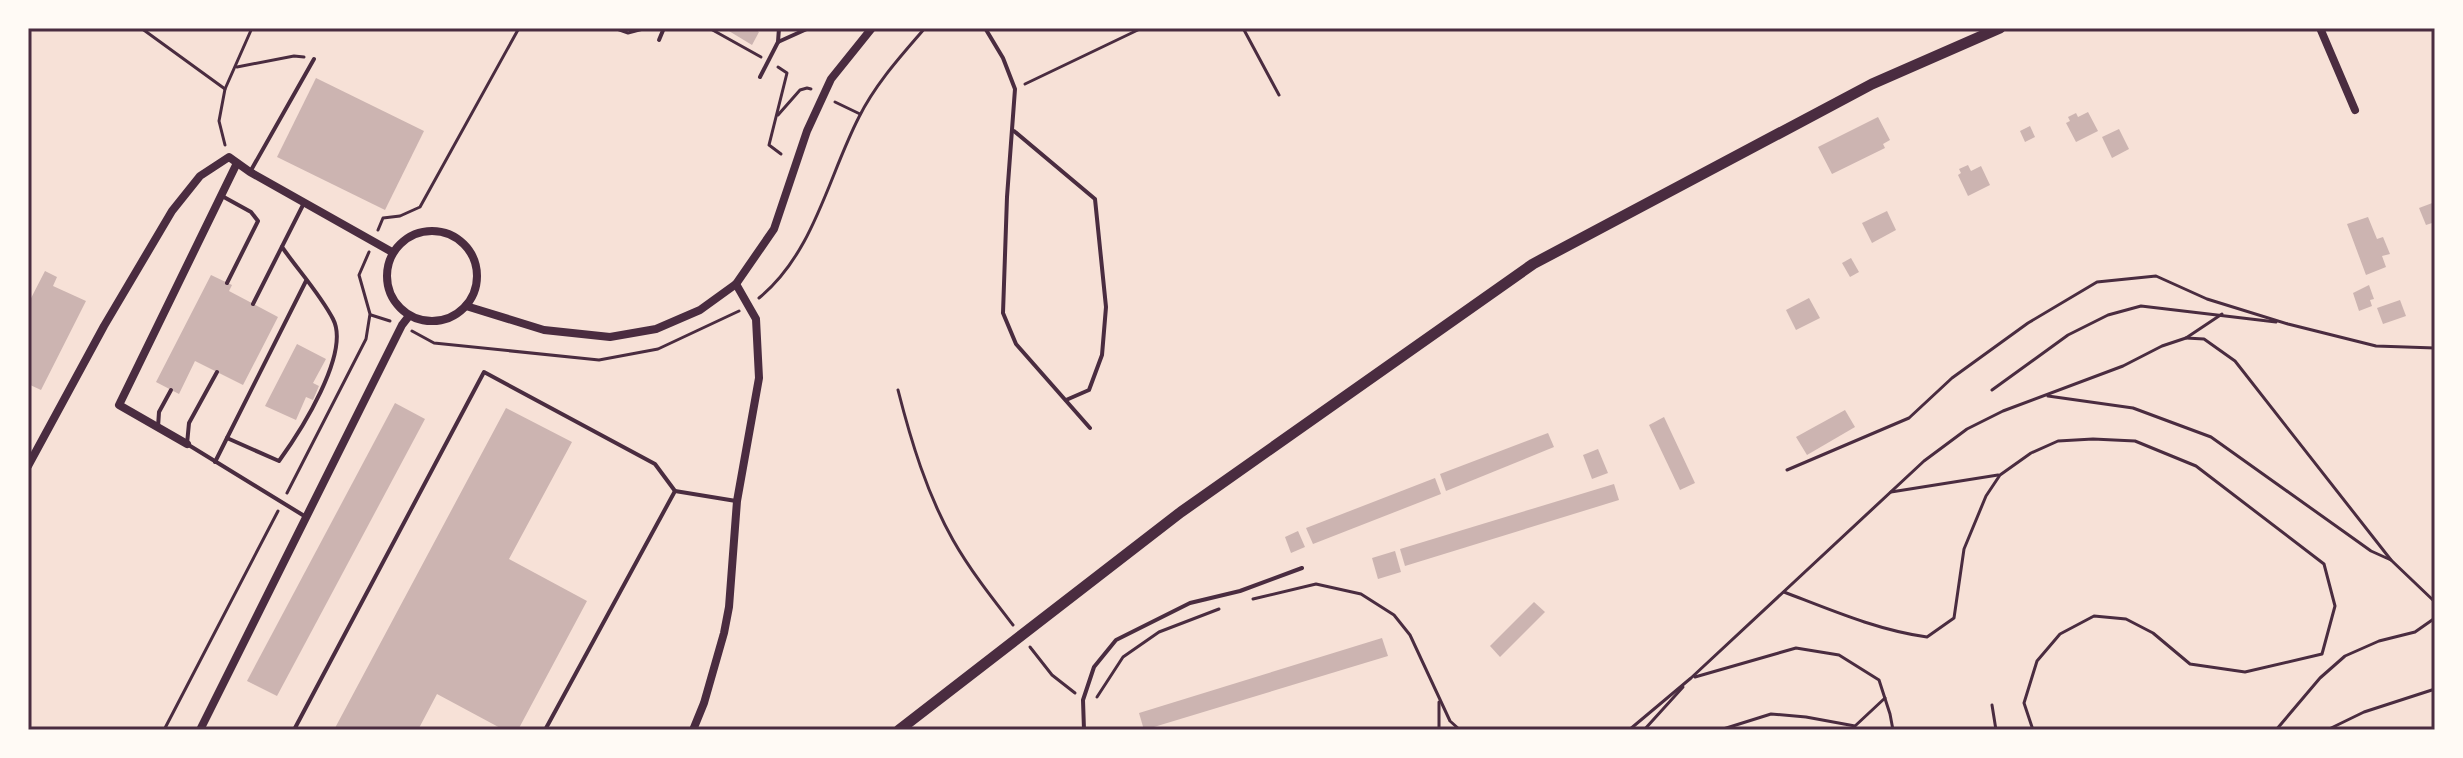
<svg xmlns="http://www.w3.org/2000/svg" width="2463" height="758" viewBox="0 0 2463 758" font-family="Bitter,serif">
<rect width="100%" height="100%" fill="#f7e1d7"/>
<g fill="#ccb4b1">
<polygon points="724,28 753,28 759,32 752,45"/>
<polygon points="316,78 424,131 385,210 277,157"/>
<polygon points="2088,112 2098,131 2076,142 2066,123 2070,121 2068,117 2076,113 2078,117"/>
<polygon points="1878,117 1890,140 1883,144 1885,148 1832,174 1818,147"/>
<polygon points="2030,126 2035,137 2025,142 2020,131"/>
<polygon points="2119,129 2129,149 2112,158 2102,137"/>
<polygon points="1968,165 1971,171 1981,166 1990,185 1968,196 1958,175 1961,173 1959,169"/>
<polygon points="2435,202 2435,222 2426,225 2419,208"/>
<polygon points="1887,211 1896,230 1872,243 1862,223"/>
<polygon points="2368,217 2377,239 2383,237 2390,254 2382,256 2386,267 2366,275 2347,224"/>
<polygon points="1851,258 1859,272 1850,277 1842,263"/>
<polygon points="45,271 57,277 53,286 86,301 41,390 28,384 28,304"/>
<polygon points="211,275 232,285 229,291 278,317 243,385 195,361 179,394 156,382"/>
<polygon points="2369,285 2374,299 2370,300 2372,306 2359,311 2353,293"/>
<polygon points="1809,298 1820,318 1796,330 1786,310"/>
<polygon points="2400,300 2406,316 2383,324 2377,308"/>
<polygon points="297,344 326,359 313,383 319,386 313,400 306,397 296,420 265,406"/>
<polygon points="395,403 425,419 277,696 247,681"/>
<polygon points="506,408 572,442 509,559 587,601 518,730 504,730 437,694 418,730 339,730 335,728"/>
<polygon points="1845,410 1855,427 1807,455 1796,437"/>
<polygon points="1664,417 1695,483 1680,490 1649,425"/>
<polygon points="1548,433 1554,447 1446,491 1440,474"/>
<polygon points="1598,449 1608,473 1592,479 1583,455"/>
<polygon points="1435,478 1441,494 1313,544 1306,528"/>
<polygon points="1614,484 1619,500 1405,566 1400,549"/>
<polygon points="1298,531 1305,547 1291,553 1285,537"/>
<polygon points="1395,551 1401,572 1378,579 1372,558"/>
<polygon points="1534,602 1545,612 1500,657 1490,646"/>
<polygon points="1382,638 1388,656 1144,730 1139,713"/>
</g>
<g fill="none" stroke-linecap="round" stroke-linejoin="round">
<g stroke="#4a2c40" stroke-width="3">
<polyline points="141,28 225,89"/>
<polyline points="614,28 628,33 647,28"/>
<polyline points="709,28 761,57"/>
<polyline points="1243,28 1279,95"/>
<polyline points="237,67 294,56 304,57"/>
<polyline points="778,67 787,73 769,145 781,154"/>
<polyline points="1025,84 1142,28"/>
<polyline points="835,102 860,114"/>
<polyline points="778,115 800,90 807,88 811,89"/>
<polyline points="225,145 219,121 225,89 252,28"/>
<polyline points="378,230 383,218 400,216 420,207 519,28"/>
<path d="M759,298C814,253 828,177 859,117C876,83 901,56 925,28"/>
<polyline points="371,315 390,321"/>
<polyline points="412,331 434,343 599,360 658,349 739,311"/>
<polyline points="2186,338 2204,339 2235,361 2391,560 2435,602"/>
<path d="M898,390C911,441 927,494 953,540C970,570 992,598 1013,625"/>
<polyline points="1992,390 2068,335 2108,315 2141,306 2276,322"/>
<polyline points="2048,396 2133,408 2211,437 2343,531 2371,551 2391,560"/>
<polyline points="1787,470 1909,418 1952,378 2028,323 2097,282 2156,276 2207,299 2288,324 2376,346 2435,348"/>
<polyline points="1891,492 1998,475"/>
<polyline points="287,493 366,339 370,314 359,275 369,252"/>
<path d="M1784,592C1831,610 1877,630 1927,637L1954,618L1964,549L1986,496L2000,475L2031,453L2058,441L2093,439L2135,441L2196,466L2324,564L2335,606L2322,654L2245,672L2190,664L2153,633L2126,619L2094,616L2060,634L2037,661L2024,703L2033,730"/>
<polyline points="1253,599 1316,584 1361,594 1394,615 1410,635 1450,721 1460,730"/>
<polyline points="1030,647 1052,675 1075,693"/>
<polyline points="1695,677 1796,648 1839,655 1879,680 1890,714 1893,730"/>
<polyline points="1097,697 1123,657 1159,632 1219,609"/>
<polyline points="1439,702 1439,730"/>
<polyline points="1992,705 1996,730"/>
<polyline points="164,730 278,511"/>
<polyline points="1629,730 1691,678 1924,461 1967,429 2003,411 2123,366 2162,346 2186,338 2222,314"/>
<polyline points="1644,730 1683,687"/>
<polyline points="1720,730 1771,714 1806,717 1855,726 1885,698"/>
<polyline points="2276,730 2320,678 2345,656 2379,641 2415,632 2435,618"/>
<polyline points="2327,730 2364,712 2435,689"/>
</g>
<g stroke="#4a2c40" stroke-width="4">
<polyline points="985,28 1003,58 1015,89 1007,197 1003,313 1016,344 1090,428"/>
<polyline points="659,40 664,28"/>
<polyline points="778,42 779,28"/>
<polyline points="760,77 778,42 809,28"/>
<polyline points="1014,131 1095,199 1106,307 1102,355 1089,390 1066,400"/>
<polyline points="250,172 314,59"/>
<polyline points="222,196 251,212 258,221 227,283"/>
<polyline points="253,304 304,203"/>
<polyline points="217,372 189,423 187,444 306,517"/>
<polyline points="158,427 159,412 171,390"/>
<polyline points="227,438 306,281"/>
<path d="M215,462L227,438L279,461C300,432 351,353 333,319C320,294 298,270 282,247"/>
<polyline points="298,730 295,728 484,372 655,464 675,491"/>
<polyline points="545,730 675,491 736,501"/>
<polyline points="1084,730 1083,700 1094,667 1116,640 1190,603 1240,591 1302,568"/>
</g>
<g stroke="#4a2c40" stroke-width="8">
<polyline points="2320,28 2355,110"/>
<circle cx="432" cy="276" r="45"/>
<polyline points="466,306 544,330 610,337 656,329 700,310 736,284 774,229 807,131 831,79 872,28"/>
<polyline points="187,444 119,405 237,163"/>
<polyline points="28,466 104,326 172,211 200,176 229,157 250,172 392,252"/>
<polyline points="200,730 402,325 409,316"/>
<polyline points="693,730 704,703 724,633 729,607 737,501 759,378 756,319 736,284"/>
</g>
<polyline stroke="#4a2c40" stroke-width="11" points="899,730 1181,512 1533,264 1872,84 2000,28"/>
</g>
<rect width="2463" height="758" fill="none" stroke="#fffaf5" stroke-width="60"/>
<rect x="30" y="30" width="2403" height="698" fill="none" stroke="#4a2c40" stroke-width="3"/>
</svg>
